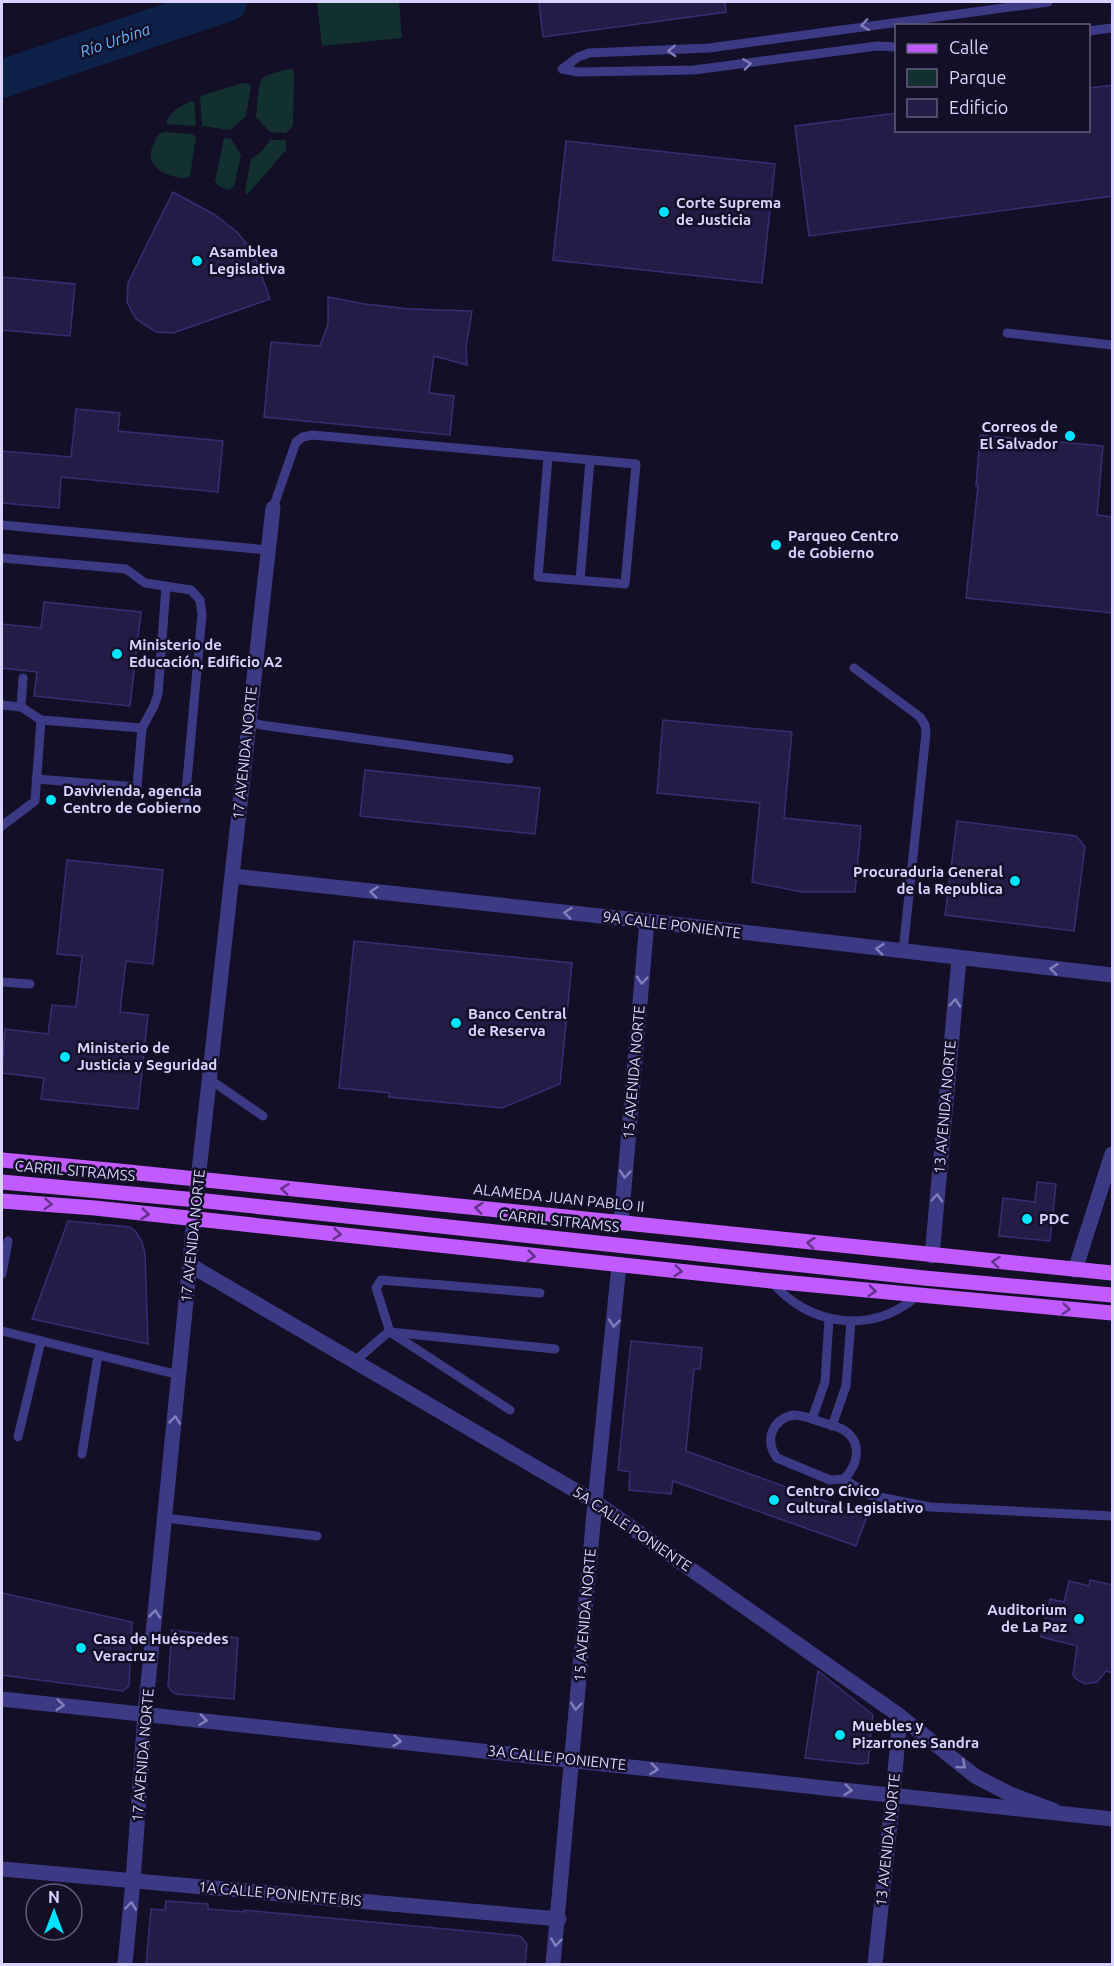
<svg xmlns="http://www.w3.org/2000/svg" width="1114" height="1966" viewBox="0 0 1114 1966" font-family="Ubuntu,sans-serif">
<rect width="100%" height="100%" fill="#130f26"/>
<g fill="#12302f">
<polygon points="317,2 399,2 402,38 322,46"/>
<polygon points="288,69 292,69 294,72 293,126 286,133 270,132 256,117 259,86 261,80 265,76"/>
<polygon points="243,83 248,83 251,86 246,116 230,130 202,126 200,96"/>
<path d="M191,101L194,102L196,123L194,126L166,124C168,114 181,105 191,101Z"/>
<path d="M165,132L192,134L196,137L190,176L187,178C175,179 155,172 151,159C149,153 153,146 155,141C158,135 159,133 165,132Z"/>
<polygon points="224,138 231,139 241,155 234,186 230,190 218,186 215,181"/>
<polygon points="270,140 286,140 286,150 247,195 245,191 251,159 262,151"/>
</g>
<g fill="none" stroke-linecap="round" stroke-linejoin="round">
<polyline stroke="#0c2248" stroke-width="38" points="2,79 228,2"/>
</g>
<g fill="#241b47" stroke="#3b2d73" stroke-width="1.5">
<polygon points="539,2 725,2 726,12 543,37"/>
<polygon points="1113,85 1113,196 809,236 795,126 897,113 897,130 1089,130 1089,88"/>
<polygon points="566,141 775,164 762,283 553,260"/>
<polygon points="173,192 215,215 237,232 250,248 255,257 270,299 173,333 156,332 136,319 127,302 128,283"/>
<polygon points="2,277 75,284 70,336 2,330"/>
<polygon points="328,297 365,304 410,309 472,311 466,347 467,365 434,356 429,393 454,396 450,435 264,417 271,342 320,346 328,324"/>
<polygon points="76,409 120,413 118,431 223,441 218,492 61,477 59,508 2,503 2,451 71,457"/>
<polygon points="980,435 1103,446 1097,515 1113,517 1113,613 966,598 978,486 976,486"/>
<polygon points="44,602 141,612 130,706 34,696 37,672 2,668 2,624 41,628"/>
<polygon points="663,720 792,732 784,818 861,826 855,892 802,892 752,882 760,803 657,793"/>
<polygon points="365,770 540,788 535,834 360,816"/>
<polygon points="957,821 1076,836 1085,847 1074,931 945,915"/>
<polygon points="67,860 163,870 153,964 126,961 122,994 120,1012 148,1015 138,1109 41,1099 44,1078 2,1073 5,1029 48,1034 52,1005 76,1007 82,956 57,954"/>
<polygon points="354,941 572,963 560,1084 502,1108 389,1097 390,1093 339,1088"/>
<polygon points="1037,1182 1056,1184 1050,1241 999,1236 1003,1198 1035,1202"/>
<polygon points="68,1221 130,1227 136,1232 142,1242 145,1253 148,1344 32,1319"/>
<polygon points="631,1341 702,1348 700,1369 694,1369 686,1451 867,1516 856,1546 673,1481 671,1494 629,1490 630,1472 618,1470"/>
<polygon points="1090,1580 1113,1585 1113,1673 1106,1671 1097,1682 1085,1684 1076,1679 1073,1675 1077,1646 1041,1637 1050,1599 1064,1602 1069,1581 1089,1586"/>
<polygon points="2,1593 132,1622 129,1686 123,1691 2,1675"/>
<polygon points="172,1630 238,1638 234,1699 176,1694 171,1691 168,1685"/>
<polygon points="818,1671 873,1715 868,1763 860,1764 805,1758"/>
<polygon points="166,1901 208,1904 208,1909 244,1912 244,1910 520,1936 527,1944 525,1965 146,1965 151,1909 165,1910"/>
</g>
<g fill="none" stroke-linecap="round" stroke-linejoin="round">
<g stroke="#3d3a85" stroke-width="9">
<polyline points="1088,31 1112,28"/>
<polyline points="896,47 877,46 694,70 578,72 562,69 578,57 589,53 709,48 1048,2"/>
<polyline points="1007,333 1112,345"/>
<polyline points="273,508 296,442 303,437 312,435 636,464 625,584 538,577 548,457"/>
<polyline points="2,525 268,550"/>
<polyline points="2,558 126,569 145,583 191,590 200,600 202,614 185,803"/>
<polyline points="580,580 590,460"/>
<polyline points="854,668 920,717 925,725 926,733 903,952"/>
<polyline points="2,705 21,707 41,720 142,728"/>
<polyline points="21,707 23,678"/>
<polyline points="249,721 261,725 509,759"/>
<polyline points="36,779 137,787 142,728 154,706 158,694 166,586"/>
<polyline points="2,826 35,801 41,720"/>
<polyline points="2,982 30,984"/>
<polyline points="209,1079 263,1116"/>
<polyline points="2,1274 8,1241"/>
<path d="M771,1281C808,1326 873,1336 918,1295"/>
<polyline points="2,1331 179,1375"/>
<polyline points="355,1361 386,1334 390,1332 555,1349"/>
<polyline points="510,1410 390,1332 376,1288 381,1280 540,1293"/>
<path d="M793,1415C803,1415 812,1419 821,1422C828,1424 837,1426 844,1430C863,1443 858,1465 844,1479L830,1480L777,1458C764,1440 772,1420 793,1415Z"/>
<polyline points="812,1419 825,1382 829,1319"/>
<polyline points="832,1426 846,1386 851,1321"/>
<polyline points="18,1437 41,1341"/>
<polyline points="82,1454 98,1355"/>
<polyline points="844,1479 869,1495 930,1507 1112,1516"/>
<polyline points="165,1518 317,1536"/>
</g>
<g stroke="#3d3a85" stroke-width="15">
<polyline points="232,876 647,921 1112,975"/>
<polyline points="621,1223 647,921"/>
<polyline points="932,1256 959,959"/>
<polyline points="190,1265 595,1502 900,1716 975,1776 1010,1794 1053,1810"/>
<polyline points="1075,1270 1112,1154"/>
<polyline points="2,1869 559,1919"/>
<polyline points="125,1964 133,1881 145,1714 198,1180 273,508"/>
<polyline points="553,1964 595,1502 619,1265"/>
<polyline points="875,1964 893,1795 900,1716"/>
</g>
<polyline stroke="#3d3a85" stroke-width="15" points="2,1699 1112,1819"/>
<g stroke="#c25bff" stroke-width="15">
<polyline points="2,1160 109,1170 1112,1273"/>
<polyline points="2,1182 197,1200 924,1278 1112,1295"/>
<polyline points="2,1201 95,1208 771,1281 1112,1313"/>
</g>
</g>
<defs><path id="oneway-chevron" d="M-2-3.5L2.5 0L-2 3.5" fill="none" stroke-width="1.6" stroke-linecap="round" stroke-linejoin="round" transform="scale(1.5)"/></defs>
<g stroke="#837fbc">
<use href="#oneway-chevron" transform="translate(865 25) rotate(172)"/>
<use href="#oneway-chevron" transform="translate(672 51) rotate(177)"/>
<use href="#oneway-chevron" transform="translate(747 64) rotate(-8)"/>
<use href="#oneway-chevron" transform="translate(374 892) rotate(-174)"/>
<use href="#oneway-chevron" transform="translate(568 913) rotate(-174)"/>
<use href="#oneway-chevron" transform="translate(880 949) rotate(-173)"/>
<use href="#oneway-chevron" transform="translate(1054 969) rotate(-174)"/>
<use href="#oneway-chevron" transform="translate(642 980) rotate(95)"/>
<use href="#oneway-chevron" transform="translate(955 1003) rotate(-85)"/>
<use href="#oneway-chevron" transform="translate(625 1174) rotate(95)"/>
<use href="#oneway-chevron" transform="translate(937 1198) rotate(-85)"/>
<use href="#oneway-chevron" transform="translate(614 1323) rotate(96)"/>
<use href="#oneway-chevron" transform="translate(175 1420) rotate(-84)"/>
<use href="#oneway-chevron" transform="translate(155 1614) rotate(-84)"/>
<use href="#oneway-chevron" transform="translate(60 1705) rotate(6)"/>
<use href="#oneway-chevron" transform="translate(576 1706) rotate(95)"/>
<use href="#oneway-chevron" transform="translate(203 1720) rotate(6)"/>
<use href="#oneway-chevron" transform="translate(397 1741) rotate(6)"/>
<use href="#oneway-chevron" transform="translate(962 1765) rotate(40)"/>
<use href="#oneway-chevron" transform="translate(654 1769) rotate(6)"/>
<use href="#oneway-chevron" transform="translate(848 1790) rotate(6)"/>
<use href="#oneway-chevron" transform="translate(131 1906) rotate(-84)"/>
<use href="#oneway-chevron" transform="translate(556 1942) rotate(97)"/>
</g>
<g stroke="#623188">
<use href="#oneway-chevron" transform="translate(285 1189) rotate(-174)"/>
<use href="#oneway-chevron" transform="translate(48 1204) rotate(5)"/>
<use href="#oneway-chevron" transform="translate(479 1208) rotate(-174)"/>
<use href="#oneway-chevron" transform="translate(145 1214) rotate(6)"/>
<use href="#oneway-chevron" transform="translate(337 1234) rotate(6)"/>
<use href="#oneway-chevron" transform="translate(811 1243) rotate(-174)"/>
<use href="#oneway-chevron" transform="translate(531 1256) rotate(6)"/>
<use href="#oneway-chevron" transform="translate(996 1262) rotate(-174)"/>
<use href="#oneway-chevron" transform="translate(678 1271) rotate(6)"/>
<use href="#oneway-chevron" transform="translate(872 1291) rotate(6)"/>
<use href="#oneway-chevron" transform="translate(1066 1309) rotate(5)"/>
</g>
<g fill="#00e5ff" stroke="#130f26" stroke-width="2">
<circle cx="664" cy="212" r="6"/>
<circle cx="197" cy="261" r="6"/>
<circle cx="1070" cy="436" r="6"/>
<circle cx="776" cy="545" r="6"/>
<circle cx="117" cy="654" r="6"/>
<circle cx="51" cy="800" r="6"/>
<circle cx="1015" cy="881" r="6"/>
<circle cx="456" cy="1023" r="6"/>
<circle cx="65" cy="1057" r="6"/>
<circle cx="1027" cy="1219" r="6"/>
<circle cx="774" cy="1500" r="6"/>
<circle cx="1079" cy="1619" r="6"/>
<circle cx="81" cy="1648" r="6"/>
<circle cx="840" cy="1735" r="6"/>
</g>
<g text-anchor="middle" stroke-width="5" stroke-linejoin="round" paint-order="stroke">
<g font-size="15" font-weight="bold" fill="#d9d4ff" stroke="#130f26" text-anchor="start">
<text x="676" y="208">Corte Suprema<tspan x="676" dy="17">de Justicia</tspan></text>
<text x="209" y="257">Asamblea<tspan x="209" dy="17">Legislativa</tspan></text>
<text x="1058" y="432" text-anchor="end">Correos de<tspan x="1058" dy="17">El Salvador</tspan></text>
<text x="788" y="541">Parqueo Centro<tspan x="788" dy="17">de Gobierno</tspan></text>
<text x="129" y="650">Ministerio de<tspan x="129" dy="17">Educación, Edificio A2</tspan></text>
<text x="63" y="796">Davivienda, agencia<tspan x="63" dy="17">Centro de Gobierno</tspan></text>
<text x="1003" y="877" text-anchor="end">Procuraduria General<tspan x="1003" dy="17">de la Republica</tspan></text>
<text x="468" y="1019">Banco Central<tspan x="468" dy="17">de Reserva</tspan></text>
<text x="77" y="1053">Ministerio de<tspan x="77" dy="17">Justicia y Seguridad</tspan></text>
<text x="1039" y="1224">PDC</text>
<text x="786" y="1496">Centro Cívico<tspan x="786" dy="17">Cultural Legislativo</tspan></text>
<text x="1067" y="1615" text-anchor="end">Auditorium<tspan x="1067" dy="17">de La Paz</tspan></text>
<text x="93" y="1644">Casa de Huéspedes<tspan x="93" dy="17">Veracruz</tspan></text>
<text x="852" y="1731">Muebles y<tspan x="852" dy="17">Pizarrones Sandra</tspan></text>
</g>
<g font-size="15" fill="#d9d4ff" stroke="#130f26">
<text transform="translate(245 753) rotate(-84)" y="5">17 AVENIDA NORTE</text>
<text transform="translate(672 925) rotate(7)" y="5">9A CALLE PONIENTE</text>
<text transform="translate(634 1072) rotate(-85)" y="5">15 AVENIDA NORTE</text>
<text transform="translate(945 1107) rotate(-85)" y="5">13 AVENIDA NORTE</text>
<text transform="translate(75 1171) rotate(5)" y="5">CARRIL SITRAMSS</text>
<text transform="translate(559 1198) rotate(6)" y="5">ALAMEDA JUAN PABLO II</text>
<text transform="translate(559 1221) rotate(6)" y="5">CARRIL SITRAMSS</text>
<text transform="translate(193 1236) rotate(-84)" y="5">17 AVENIDA NORTE</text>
<text transform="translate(632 1529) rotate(34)" y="5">5A CALLE PONIENTE</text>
<text transform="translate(585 1615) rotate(-85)" y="5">15 AVENIDA NORTE</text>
<text transform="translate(143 1755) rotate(-85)" y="5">17 AVENIDA NORTE</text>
<text transform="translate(557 1758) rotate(6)" y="5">3A CALLE PONIENTE</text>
<text transform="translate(888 1840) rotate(-84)" y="5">13 AVENIDA NORTE</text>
<text transform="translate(280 1894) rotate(5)" y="5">1A CALLE PONIENTE BIS</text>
</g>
<g font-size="16" font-style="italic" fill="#62b6ff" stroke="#130f26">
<text transform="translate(115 40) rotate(-19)" y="6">Río Urbina</text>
</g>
</g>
<rect width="1114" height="1966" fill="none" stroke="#d9d4ff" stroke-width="6"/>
<rect x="895" y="24" width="195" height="108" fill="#130f26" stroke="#625e7d" stroke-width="1.5"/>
<rect x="907" y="44" width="30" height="9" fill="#c25bff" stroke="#625e7d" stroke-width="1.5"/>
<text x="949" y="54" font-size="18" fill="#d9d4ff">Calle</text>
<rect x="907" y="69" width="30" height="18" fill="#12302f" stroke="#625e7d" stroke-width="1.5"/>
<text x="949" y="84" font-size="18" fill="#d9d4ff">Parque</text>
<rect x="907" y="99" width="30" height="18" fill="#241b47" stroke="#625e7d" stroke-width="1.5"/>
<text x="949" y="114" font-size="18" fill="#d9d4ff">Edificio</text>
<g transform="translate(54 1912)"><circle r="28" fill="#130f26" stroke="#625e7d" stroke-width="1.5"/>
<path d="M0-4.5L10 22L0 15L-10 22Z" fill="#00e5ff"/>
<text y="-9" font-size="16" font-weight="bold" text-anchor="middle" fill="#d9d4ff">N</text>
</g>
</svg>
